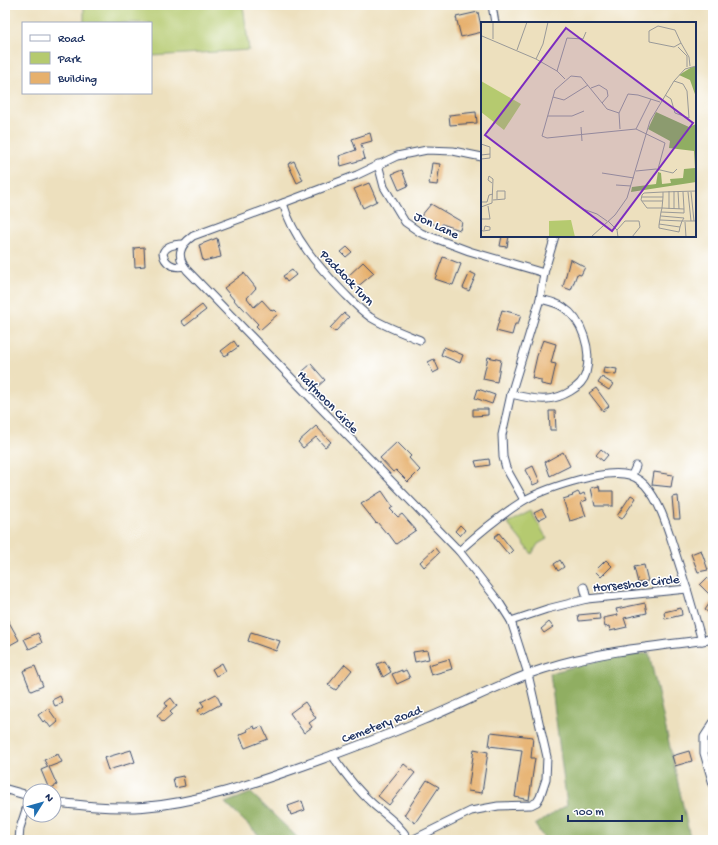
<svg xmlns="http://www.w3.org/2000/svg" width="718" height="845" viewBox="0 0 718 845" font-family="'Gochi Hand',sans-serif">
<rect width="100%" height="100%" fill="#fff"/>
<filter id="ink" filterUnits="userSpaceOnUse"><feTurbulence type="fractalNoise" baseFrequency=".025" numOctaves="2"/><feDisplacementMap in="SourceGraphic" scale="8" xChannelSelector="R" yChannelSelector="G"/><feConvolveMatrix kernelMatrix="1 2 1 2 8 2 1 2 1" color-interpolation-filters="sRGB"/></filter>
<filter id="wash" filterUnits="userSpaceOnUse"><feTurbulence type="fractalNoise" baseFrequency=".012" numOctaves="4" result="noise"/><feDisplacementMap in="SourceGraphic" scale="16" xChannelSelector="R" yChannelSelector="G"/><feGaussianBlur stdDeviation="0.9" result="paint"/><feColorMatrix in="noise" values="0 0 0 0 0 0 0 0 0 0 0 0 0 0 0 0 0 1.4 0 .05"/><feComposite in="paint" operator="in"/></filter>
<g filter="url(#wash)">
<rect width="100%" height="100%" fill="#ede0be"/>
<g fill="#b5ca6f" stroke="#687c66">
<polygon points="84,5 243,5 249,50 151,56 151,23 84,23"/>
<polygon points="531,511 547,539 538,544 532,554 507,523"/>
</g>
<g fill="#90ae62" stroke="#566e60">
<polygon points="649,653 690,837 693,840 545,840 535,825 567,805 550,673 608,658"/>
<polygon points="251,793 300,840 264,840 225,803"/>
</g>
<g id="blocks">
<g fill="#e6b06d">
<polygon points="478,12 482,32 461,37 456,17"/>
<polygon points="476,112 477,123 450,125 449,115"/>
<polygon points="370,133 372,141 361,144 365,159 341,166 339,156 356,150 352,139"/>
<polygon points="294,161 303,180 297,183 288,164"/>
<polygon points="432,163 440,164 437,185 429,184"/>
<polygon points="402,170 408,186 399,190 392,174"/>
<polygon points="369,183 377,201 363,208 354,189"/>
<polygon points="431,204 462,222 460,230 442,224 440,228 421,216"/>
<polygon points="502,236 509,236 507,247 500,246"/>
<polygon points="217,238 221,257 203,261 199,245"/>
<polygon points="144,247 145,266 135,267 134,248"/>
<polygon points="347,247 352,252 346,257 341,252"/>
<polygon points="443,257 461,264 453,285 435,279"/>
<polygon points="570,259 585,267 581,275 577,274 571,290 563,287"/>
<polygon points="363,262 374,273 356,288 347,277"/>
<polygon points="292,270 296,275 287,282 283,276"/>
<polygon points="470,272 476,275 469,291 463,288"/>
<polygon points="244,273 256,288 247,298 254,307 262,300 272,311 274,310 278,314 260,330 256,326 258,324 240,305 239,306 224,288"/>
<polygon points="202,305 206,310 185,326 181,321"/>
<polygon points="502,310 521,315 518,324 515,324 512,335 496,331"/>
<polygon points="344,313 349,317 335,332 330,328"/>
<polygon points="543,340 556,344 551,363 556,364 551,386 541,384 541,380 532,378 537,356"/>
<polygon points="234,341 238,347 225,356 221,351"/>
<polygon points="444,347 463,355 460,363 441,355"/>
<polygon points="488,357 501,360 497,382 483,379"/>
<polygon points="434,359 439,370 433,373 428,362"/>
<polygon points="311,364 325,380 317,387 303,371"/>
<polygon points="604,367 617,369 616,375 603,373"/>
<polygon points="602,377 613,384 609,390 598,383"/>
<polygon points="596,388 609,406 603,411 589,393"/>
<polygon points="478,389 495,395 492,404 475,398"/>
<polygon points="473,409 488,409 488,415 473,416"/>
<polygon points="549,411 555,411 556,430 550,430"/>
<polygon points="316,426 331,442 325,447 316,437 303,448 298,442"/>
<polygon points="397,442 411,456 409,458 420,470 408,482 396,470 393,472 380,458"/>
<polygon points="601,449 608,455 603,461 596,455"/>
<polygon points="563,452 570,466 550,476 545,462"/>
<polygon points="489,459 490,465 477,467 475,461"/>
<polygon points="533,466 540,482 533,485 525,470"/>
<polygon points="654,472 673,475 671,487 652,485"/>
<polygon points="599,486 600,491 613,491 613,506 595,506 591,488"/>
<polygon points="382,491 393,507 390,509 398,517 402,514 416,530 396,544 388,533 387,534 377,522 376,523 361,504"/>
<polygon points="578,492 580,495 584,493 587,500 581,502 586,516 570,521 563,499 573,496 572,495"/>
<polygon points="631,495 636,498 622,519 617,516"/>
<polygon points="678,496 680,519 674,519 672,497"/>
<polygon points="542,509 546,516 538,520 534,513"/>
<polygon points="460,525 465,530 460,536 455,531"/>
<polygon points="499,533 513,551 509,555 494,537"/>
<polygon points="435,548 439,553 424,567 420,562"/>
<polygon points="701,550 708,570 698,572 691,554"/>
<polygon points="560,560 564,567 558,571 554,564"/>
<polygon points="606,560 612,566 601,577 595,571"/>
<polygon points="644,565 648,581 638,583 634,567"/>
<polygon points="707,578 713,584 713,598 700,585"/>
<polygon points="713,598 713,616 705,610"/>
<polygon points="645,603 647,613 624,618 627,627 610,631 609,626 605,627 603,618 618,615 616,609"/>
<polygon points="681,608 682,615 665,619 664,612"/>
<polygon points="599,613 600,619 579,621 578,615"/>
<polygon points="5,615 19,640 10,645 5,637"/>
<polygon points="549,622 553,627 544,633 541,629"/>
<polygon points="251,632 280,641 276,651 248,641"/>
<polygon points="38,633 42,643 29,649 24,639"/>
<polygon points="427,650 429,659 415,662 413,652"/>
<polygon points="449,659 452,669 431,675 428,665"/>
<polygon points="385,661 391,672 383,677 377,664"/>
<polygon points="222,663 226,671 216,676 212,669"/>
<polygon points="345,664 352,670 336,690 328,685"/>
<polygon points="35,666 43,686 31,691 23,671"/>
<polygon points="402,670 402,672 406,670 410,678 397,684 392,674"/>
<polygon points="216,694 221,704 201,715 198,710 204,706 201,702"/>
<polygon points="60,696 63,703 55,706 52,700"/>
<polygon points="171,698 177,706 170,712 172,714 163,722 157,715 167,706 165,703"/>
<polygon points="305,702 316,718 309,723 312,727 304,733 290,713"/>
<polygon points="48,708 58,722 51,728 45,720 43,722 38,715"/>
<polygon points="254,726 255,729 262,726 268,739 245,748 239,735 248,731 247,729"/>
<polygon points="491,732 533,737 531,758 535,758 529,800 515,797 522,750 489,746"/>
<polygon points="474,749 488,752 482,793 468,791"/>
<polygon points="131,750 135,762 108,770 104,758"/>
<polygon points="689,751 692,761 675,766 672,756"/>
<polygon points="58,754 62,762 49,767 57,785 49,789 41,770 48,767 44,760"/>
<polygon points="404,764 415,773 389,805 378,796"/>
<polygon points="183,776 185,786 175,788 173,778"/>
<polygon points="427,780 439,787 415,823 404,815"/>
<polygon points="302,801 305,810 291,815 288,806"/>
</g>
</g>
</g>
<g filter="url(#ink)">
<use href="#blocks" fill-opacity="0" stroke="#3a4a6c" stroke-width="1"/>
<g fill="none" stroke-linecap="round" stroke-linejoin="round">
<g stroke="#3a4a6c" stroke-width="9">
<g id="minor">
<polyline points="492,5 495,23"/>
<polyline points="378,164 384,187 405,222 421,233 469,251 544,273"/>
<path d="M283,203C293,238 318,266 343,292C351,300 360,310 370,317C386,327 403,333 420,340"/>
<path d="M183,244C175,244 166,245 163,253C164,263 174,269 184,266"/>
<path d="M511,394C523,397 535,400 547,399C561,398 582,388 586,373C592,351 583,320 563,307C556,302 548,301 540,299"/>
<polyline points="632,475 636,466"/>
<polyline points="524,500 506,468 503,457 502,435 511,394 540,299 544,273 555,236"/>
<path d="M459,551C479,533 499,516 523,501C543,489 601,470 624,474C632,475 640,480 645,485C659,501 666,523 672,542C683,575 693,608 702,641"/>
<polyline points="584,587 587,599"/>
<polyline points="511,621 547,609 587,599 687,589"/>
<polyline points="713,723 704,737 704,753 713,784"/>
<path d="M332,755C344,773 358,791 374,805C387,816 400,825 409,840"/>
<polyline points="19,840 20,828 30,797"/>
<path d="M412,840L471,811L498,806L531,805L537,802L540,797L546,779L547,757L528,674L511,621L499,602L459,551L187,270C176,256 179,246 193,236L283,203L357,175L397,156L427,150L453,151L482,157"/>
</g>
</g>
<g stroke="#3a4a6c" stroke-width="10">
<g id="tertiary">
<polyline points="5,789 30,796"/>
<path d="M54,802C83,806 114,809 143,807C195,803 245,786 294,769C337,754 380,738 423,720C463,704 502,682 543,669C599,651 656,646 713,639"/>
</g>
</g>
<use href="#minor" stroke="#fff" stroke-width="7"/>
<use href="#tertiary" stroke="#fff" stroke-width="8"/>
</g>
</g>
<g text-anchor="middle" stroke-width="3" stroke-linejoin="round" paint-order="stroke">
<g font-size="13" fill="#1b2f5e" stroke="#fff">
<text transform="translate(437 224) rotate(25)" y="5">Jon Lane</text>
<text transform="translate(348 277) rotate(46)" y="5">Paddock Turn</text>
<text transform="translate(329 401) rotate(46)" y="5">Halfmoon Circle</text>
<text transform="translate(636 582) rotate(-6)" y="5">Horseshoe Circle</text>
<text transform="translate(381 723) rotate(-21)" y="5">Cemetery Road</text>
</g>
</g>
<g transform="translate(481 22)">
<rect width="215" height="215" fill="#ede0be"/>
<path d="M0,59L40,82L23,108L0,90ZM90,198L94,215H68V199Z" fill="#b5ca6f"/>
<path d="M211,45H215V75L209,58L198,53ZM175,90L208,105L215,102V160L150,170L151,165L175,162L177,150L180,151L181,162L190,161L189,157L202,156L203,147L214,146L213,129L188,126L189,119L167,107Z" fill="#90ae62"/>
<path fill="none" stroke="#999998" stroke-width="1" d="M177,4L194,8L200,21L193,25L168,20V9ZM1,14L55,37L76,49L84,57M12,17V0M200,21L208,35L209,44M197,25L206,34V45M36,28L46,0M55,37L62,22L67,0M76,49L86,16L102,17L105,10M110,66L118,63L126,68L127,74L121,81M184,73L190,77L194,91L208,96L206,69L202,62L193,59M72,75L83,78L107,63M138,91L126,87L100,55L90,54L74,68L61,114L66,116L155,107L184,121L177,147M67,94H91L103,89M100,105L101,119M139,107L138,91L147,72L157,73L179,80M155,107L170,77M0,122L9,125V132L0,133M0,137L9,136V132M155,149L175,147L192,151L196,147M121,151L153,156M135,163L150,164M188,169V187M193,169V187M197,169L198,187M182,170L215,169M202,170L203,187M207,170L210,199M210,170L213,199M161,175H182V170L163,171L161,173L160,178L166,186H181L182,175M12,178L24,177V169H16V177M161,179H182M0,180H6L8,173L12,172M0,185L11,181L12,157L8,154L7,158L11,161M102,187L116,192L126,199M180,190L203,191M0,197H9L7,184M179,198L201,199L203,196L180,194M127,199L136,208M204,200L205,215M178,202L199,205L198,210L178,206V203L180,190L181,186L203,187V191M199,205L201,199H215M0,208L2,209L9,208V205L4,204L3,208M110,215L134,193L146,176L169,99L193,59L204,47L215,44M137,215L136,208L144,199H158L159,205L151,215"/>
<path fill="#7b2cbf" fill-opacity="0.15" stroke="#7b2cbf" stroke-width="2" d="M85,6L212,101L131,209L4,113Z"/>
<rect width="215" height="215" fill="none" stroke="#1b2f5e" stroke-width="2"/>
</g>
<rect width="718" height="845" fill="none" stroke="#fff" stroke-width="20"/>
<rect x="22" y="22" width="130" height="72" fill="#ffffff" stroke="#a4acbf"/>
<rect x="30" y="35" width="20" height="6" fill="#ffffff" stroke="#a4acbf"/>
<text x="58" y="42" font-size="12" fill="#1b2f5e">Road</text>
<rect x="30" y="52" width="20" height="12" fill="#b5ca6f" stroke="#a4acbf"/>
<text x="58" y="62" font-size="12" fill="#1b2f5e">Park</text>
<rect x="30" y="72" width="20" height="12" fill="#e6b06d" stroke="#a4acbf"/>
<text x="58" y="82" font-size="12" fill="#1b2f5e">Building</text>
<g transform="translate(42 803) rotate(53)"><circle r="19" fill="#ffffff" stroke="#a4acbf"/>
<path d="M0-3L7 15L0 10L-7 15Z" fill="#1f6fb2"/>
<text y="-6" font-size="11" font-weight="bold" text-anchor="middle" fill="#1b2f5e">N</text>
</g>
<path d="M568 815v6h114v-6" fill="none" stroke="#1b2f5e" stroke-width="2"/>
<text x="574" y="815" font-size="12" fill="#1b2f5e" stroke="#ffffff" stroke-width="3" paint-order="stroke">100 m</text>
</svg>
